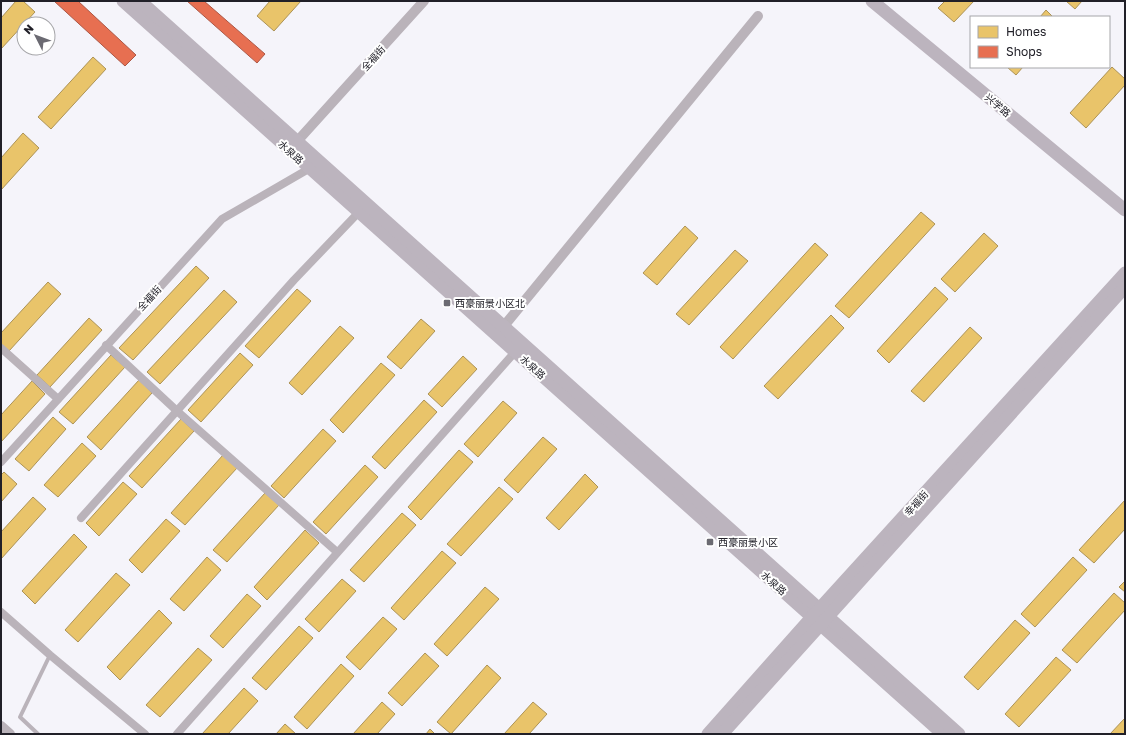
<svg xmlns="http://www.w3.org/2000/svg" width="1126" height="735" viewBox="0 0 1126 735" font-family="'Golos Text','Noto Sans SC',sans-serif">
<rect width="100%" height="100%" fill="#f5f4fa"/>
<g fill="#e9c46a" stroke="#ad9356">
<polygon points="16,1 23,1 35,12 1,49 1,18"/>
<polygon points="270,1 301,1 274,31 257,16"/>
<polygon points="945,1 974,1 954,22 938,8"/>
<polygon points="1066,1 1082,1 1075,9"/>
<polygon points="1046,10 1053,17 1040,17"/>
<polygon points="93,57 106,69 51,129 38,117"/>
<polygon points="1007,67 1023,67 1016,75"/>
<polygon points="1112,67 1125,79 1125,85 1086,128 1070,113"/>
<polygon points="23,133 39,148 1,190 1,158"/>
<polygon points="921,212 935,224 849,318 835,306"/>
<polygon points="685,226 698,238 657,285 643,273"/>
<polygon points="984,233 998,246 955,292 941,279"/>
<polygon points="815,243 828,255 733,359 720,347"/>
<polygon points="735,250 748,261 689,325 676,314"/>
<polygon points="196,266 209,278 133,360 119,348"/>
<polygon points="48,282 61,294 9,351 1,344 1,333"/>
<polygon points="935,287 948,299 889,363 877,351"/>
<polygon points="297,289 311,301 259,358 245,346"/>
<polygon points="224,290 237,302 160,384 147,372"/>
<polygon points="831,315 844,328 778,399 764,386"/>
<polygon points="89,318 102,330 50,387 37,375"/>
<polygon points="421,319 435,331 401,369 387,357"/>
<polygon points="340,326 354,338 302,395 289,383"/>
<polygon points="970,327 982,338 924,402 911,391"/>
<polygon points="240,353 253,365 201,422 188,410"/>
<polygon points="111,355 125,367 73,424 59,412"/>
<polygon points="463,356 477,369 442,407 428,394"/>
<polygon points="381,363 395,375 343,433 330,420"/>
<polygon points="139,380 152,393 101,450 87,437"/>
<polygon points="32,381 45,394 1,442 1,415"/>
<polygon points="424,400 437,412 385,469 372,457"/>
<polygon points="503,401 517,413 478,457 464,444"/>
<polygon points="53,417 66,429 29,471 15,459"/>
<polygon points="181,419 194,431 142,488 129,476"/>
<polygon points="323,429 336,441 284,498 271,486"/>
<polygon points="543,437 557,449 518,493 504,480"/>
<polygon points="82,443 96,456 58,497 44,485"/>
<polygon points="459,450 473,462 421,520 408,507"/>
<polygon points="223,455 237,468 185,525 171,513"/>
<polygon points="365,465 378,477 326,534 313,522"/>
<polygon points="4,472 17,484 1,502 1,475"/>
<polygon points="585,474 598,487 559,530 546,518"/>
<polygon points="123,482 137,494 99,536 86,523"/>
<polygon points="499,487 513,499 461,556 447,544"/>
<polygon points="265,493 279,505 227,562 213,550"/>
<polygon points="33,497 46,509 1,559 1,532"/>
<polygon points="1125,500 1125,529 1094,563 1079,550"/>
<polygon points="402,513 416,525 364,582 350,570"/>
<polygon points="166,519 180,531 142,573 129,560"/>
<polygon points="305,530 319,543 267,600 254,587"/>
<polygon points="74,534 87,547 35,604 22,591"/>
<polygon points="442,551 456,563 404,620 391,608"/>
<polygon points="207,557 221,570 184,611 170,599"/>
<polygon points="1073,557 1087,570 1035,627 1021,614"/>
<polygon points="116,573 130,585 78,642 65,630"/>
<polygon points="342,579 356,591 319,632 305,619"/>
<polygon points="1125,581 1125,592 1119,587"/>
<polygon points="485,587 499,599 447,656 434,644"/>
<polygon points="1114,593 1125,603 1125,610 1077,663 1062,650"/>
<polygon points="247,594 261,606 223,648 210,636"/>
<polygon points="159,610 172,623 120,680 107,667"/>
<polygon points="383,617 397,629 360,670 346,657"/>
<polygon points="1015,620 1030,633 978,690 964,677"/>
<polygon points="299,626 313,638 266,690 252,678"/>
<polygon points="198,648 212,660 160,717 146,705"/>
<polygon points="425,653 439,666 402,706 388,693"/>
<polygon points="1056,657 1071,670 1019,727 1005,714"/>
<polygon points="341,664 354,676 307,729 294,717"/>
<polygon points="487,665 501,678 451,734 437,722"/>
<polygon points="244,688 258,701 228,734 202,734"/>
<polygon points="382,702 395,714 377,734 353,734"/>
<polygon points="533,702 547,714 529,734 504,734"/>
<polygon points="1125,718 1125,734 1110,734"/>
<polygon points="285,724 296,734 276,734"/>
<polygon points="430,729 435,734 426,734"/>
</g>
<g fill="#e76f51" stroke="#ac5745">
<polygon points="54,1 78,1 136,55 125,66"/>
<polygon points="187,1 204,1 265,54 257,63"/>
</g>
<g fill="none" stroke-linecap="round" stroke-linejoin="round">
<polyline stroke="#bab3ba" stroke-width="4" points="38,734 20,717 50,655"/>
<g stroke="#bab3ba" stroke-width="8">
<polyline points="106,345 177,411 337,552"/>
<polyline points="1,348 58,399"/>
<polyline points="1,462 222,219 312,167"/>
<polyline points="81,518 294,280 359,212"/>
<polyline points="1,612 50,655 145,734"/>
<polyline points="177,734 515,352"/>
</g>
<g stroke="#bab3ba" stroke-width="10">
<polyline points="292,147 424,1"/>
<polyline points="499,332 758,16"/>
<polyline points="1,726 10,734"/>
</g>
<g stroke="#bcb4be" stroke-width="13">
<polyline points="123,1 943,734"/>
<polyline points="140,1 959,734"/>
<polyline points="872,1 1125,210"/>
<polyline points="708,734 812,617 1125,273"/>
<polyline points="722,734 1125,287"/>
</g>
</g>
<g fill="#6b6a72" stroke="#fff" stroke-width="1.5">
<rect x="443" y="299" width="8" height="8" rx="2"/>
<rect x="706" y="538" width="8" height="8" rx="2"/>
</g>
<g text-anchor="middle" stroke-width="4" stroke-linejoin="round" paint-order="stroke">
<g font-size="10" fill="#212028" stroke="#fff">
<text transform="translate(373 58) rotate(-48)" y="4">全福街</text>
<text transform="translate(998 105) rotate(40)" y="4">兴学路</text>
<text transform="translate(291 152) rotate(42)" y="4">水泉路</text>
<text transform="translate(149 298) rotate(-47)" y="4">全福街</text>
<text transform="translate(533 367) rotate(42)" y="4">水泉路</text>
<text transform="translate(916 503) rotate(-48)" y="4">幸福街</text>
<text transform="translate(774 583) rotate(42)" y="4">水泉路</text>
</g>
<g font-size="10" fill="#212028" stroke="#fff" text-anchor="start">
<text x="455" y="307">西豪丽景小区北</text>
<text x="718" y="546">西豪丽景小区</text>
</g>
</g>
<rect width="1126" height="735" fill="none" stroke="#212028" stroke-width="4"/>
<rect x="970" y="16" width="140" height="52" fill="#ffffff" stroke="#a6a6a9"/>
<rect x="978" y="26" width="20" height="12" fill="#e9c46a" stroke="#a6a6a9"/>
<text x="1006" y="36" font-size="12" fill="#212028">Homes</text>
<rect x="978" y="46" width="20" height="12" fill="#e76f51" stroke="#a6a6a9"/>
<text x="1006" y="56" font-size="12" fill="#212028">Shops</text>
<g transform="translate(36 36) rotate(312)"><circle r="19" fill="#ffffff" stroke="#a6a6a9"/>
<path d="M0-3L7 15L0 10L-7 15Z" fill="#6b6a72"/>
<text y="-6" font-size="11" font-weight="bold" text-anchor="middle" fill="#212028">N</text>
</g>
</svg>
